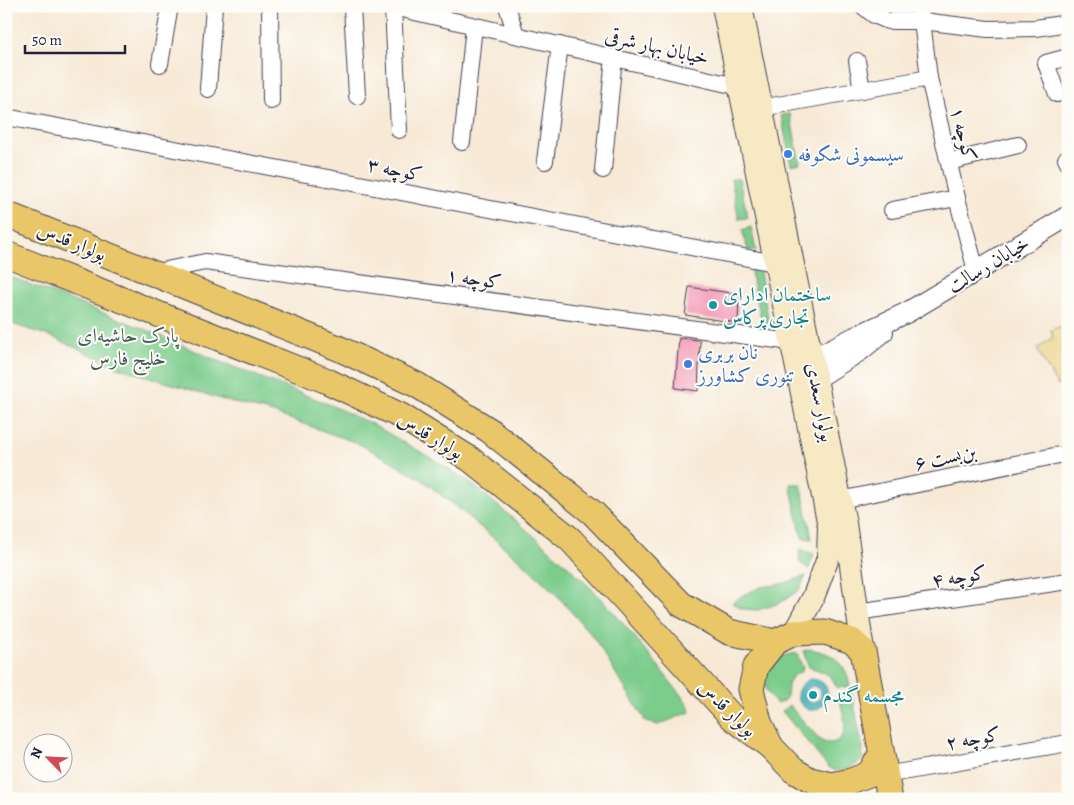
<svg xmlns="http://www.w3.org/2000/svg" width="1074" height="805" viewBox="0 0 1074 805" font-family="Alegreya,Amiri,serif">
<rect width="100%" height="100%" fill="#fdfcf7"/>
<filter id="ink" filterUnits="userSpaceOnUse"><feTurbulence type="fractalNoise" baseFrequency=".02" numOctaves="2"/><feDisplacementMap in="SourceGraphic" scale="10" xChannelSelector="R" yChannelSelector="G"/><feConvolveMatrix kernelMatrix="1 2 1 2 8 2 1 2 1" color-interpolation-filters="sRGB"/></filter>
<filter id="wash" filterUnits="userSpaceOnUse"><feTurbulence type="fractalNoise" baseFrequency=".0096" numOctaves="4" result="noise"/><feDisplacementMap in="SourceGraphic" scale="20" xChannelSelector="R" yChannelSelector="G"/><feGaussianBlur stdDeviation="1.12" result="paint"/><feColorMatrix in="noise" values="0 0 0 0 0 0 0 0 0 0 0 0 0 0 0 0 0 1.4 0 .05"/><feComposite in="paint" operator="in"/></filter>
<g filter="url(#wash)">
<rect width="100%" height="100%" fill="#f7e9d6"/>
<g fill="#7ccc8c" stroke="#4f7764">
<polygon points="790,114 800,163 791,165 781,115"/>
<polygon points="731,179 739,179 748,218 739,219"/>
<polygon points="751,227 756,251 748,250 742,230"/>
<polygon points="759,267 769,324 762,323 750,268"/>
<polygon points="6,275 152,332 216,360 326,403 372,424 438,462 472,484 534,536 569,567 599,596 634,636 688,704 690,712 658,725 646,722 594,638 556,594 524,564 459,509 421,479 386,458 357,443 270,412 234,403 120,368 52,337 6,322"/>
<polygon points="790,484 801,484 812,539 802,538"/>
<polygon points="800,549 814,554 809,569 799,562"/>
<polygon points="806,576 799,590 780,603 758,610 742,609 732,603 743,595 761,587 782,584"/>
<path d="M810,649C835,654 845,661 850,686L839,688H837C831,673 824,672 809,667L803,651Z"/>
<path d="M794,653L797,654L803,668L802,671C799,673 794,674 792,677C783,688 794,698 777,704C774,700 769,696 767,691C761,682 765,669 772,662C778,657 787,655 794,653Z"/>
<path d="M852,694L863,748L862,760C855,766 844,772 834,770C832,769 829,767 827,766L782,711L789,705L820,740C825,743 829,744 835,742C852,734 842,711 839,697Z"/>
</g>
<polygon fill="#eeda9e" stroke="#887e6c" points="1066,314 1068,314 1068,396 1064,386 1057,385 1037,349 1053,337 1051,330 1067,324"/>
<path fill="#46b5bd" stroke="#346c7c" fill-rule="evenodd" d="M810,679C845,680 819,727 801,704C792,693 800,684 810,679ZM812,686C820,687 823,694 819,700L812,703L807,701L804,694L807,689Z"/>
<g id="blocks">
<g fill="#f49dba">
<polygon points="689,287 739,294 738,323 685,315"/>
<polygon points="679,338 700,340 698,391 675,388"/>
</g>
</g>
</g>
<g filter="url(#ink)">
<use href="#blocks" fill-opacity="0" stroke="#424052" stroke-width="1"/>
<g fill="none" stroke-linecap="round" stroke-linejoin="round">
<g stroke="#424052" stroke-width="18">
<g id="minor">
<polyline points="270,6 271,101"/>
<polyline points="352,6 357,96"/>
<polyline points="389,6 740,87"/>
<polyline points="507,6 516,35"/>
<polyline points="863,6 874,15 888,21 922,21 988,29 1036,28 1068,23"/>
<polyline points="919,6 922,21 929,78 957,198 976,271"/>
<polyline points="393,7 399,130"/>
<polyline points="857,61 862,90"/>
<polyline points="160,64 170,6"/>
<polyline points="208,89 214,6"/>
<polyline points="1057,94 1046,63 1068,57"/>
<polyline points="761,108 929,78"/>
<polyline points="6,117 775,263"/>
<polyline points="462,142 474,26"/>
<polyline points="1066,159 1068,163"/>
<polyline points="545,161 560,45"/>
<polyline points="949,162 1018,145"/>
<polyline points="603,170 614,57"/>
<polyline points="892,210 957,198"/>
<polyline points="152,273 205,262 791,342"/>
<polyline points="840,500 1059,455"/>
<polyline points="857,612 1068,581"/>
<polyline points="885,775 1068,743"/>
</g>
</g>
<g stroke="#424052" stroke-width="22">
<g id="tertiary">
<polyline points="812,359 855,337 908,312 1068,216"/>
<polyline points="817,378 861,350 883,332"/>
</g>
</g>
<g stroke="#424052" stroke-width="24">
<g id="secondary">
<polyline points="723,6 829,526 828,558 813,598 794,633"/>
<polyline points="741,6 845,523 863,651"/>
</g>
</g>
<g stroke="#424052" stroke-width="27">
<g id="primary">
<polyline points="6,214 338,348 417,385 489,430 593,513 681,604 729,632 775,642"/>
<polyline points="6,254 325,380 401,416 470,459 570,539 732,717 771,747"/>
<polyline points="881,755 869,774 851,781 832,785 810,780 793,770 771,747 759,722 751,689 756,666 775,642 794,633 825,632 852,641 863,651 890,799"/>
</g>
</g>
<use href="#minor" stroke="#fff" stroke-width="16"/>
<use href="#tertiary" stroke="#fff" stroke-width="20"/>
<use href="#secondary" stroke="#f6e9c3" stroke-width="22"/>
<use href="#primary" stroke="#e9c769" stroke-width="25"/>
</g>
</g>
<g fill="#3f7fe0" stroke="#fdfcf7" stroke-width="2">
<circle cx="788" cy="154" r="5"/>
<circle cx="688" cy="364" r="5"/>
</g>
<g fill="#0f9aa8" stroke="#fdfcf7" stroke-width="2">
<circle cx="713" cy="305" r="5"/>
<circle cx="813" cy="695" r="5"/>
</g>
<g text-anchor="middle" stroke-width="4" stroke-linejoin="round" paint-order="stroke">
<g font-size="20" fill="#22223b" stroke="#fdfcf7">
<text transform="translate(657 46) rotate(13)" y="7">خیابان بهار شرقی</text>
<text transform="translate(964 134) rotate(76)" y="7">کوچه ۱</text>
<text transform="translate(395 169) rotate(11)" y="7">کوچه ۳</text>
<text transform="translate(72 241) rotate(22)" y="7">بولوار قدس</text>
<text transform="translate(988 264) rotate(-31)" y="7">خیابان رسالت</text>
<text transform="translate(474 278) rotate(8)" y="7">کوچه ۱</text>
<text transform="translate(821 402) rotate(79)" y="7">بولوار سعدی</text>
<text transform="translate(431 435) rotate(31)" y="7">بولوار قدس</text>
<text transform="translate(945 457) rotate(-12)" y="7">بن‌بست ۶</text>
<text transform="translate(959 576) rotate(-9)" y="7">کوچه ۴</text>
<text transform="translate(728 708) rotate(44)" y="7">بولوار قدس</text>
<text transform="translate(973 738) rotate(-10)" y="7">کوچه ۲</text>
</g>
<g font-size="20" fill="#366cbe" stroke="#fdfcf7" text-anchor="start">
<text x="798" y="161">سیسمونی شکوفه</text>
<text x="698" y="359">نان بربری<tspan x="698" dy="23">تنوری کشاورز</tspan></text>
</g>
<g font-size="20" fill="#0d838f" stroke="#fdfcf7" text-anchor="start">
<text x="723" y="301">ساختمان ادارای<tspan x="723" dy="23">تجاری پرکاس</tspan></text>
<text x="823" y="702">مجسمه گندم</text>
</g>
<g font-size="20" fill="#425e57" stroke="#fdfcf7">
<text x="128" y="342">پارک حاشیه‌ای<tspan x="128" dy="23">خلیج فارس</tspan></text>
</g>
</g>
<rect width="1074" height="805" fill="none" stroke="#fdfcf7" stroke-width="25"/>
<g transform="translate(48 758) rotate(294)"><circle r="24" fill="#fdfcf7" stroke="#a5a5ac"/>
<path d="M0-4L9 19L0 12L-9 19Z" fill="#d1495b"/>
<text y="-8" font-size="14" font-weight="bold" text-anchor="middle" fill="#22223b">N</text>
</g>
<path d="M25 45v8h100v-8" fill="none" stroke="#22223b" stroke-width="2.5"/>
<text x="32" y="45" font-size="15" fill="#22223b" stroke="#fdfcf7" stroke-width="4" paint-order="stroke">50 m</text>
</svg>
